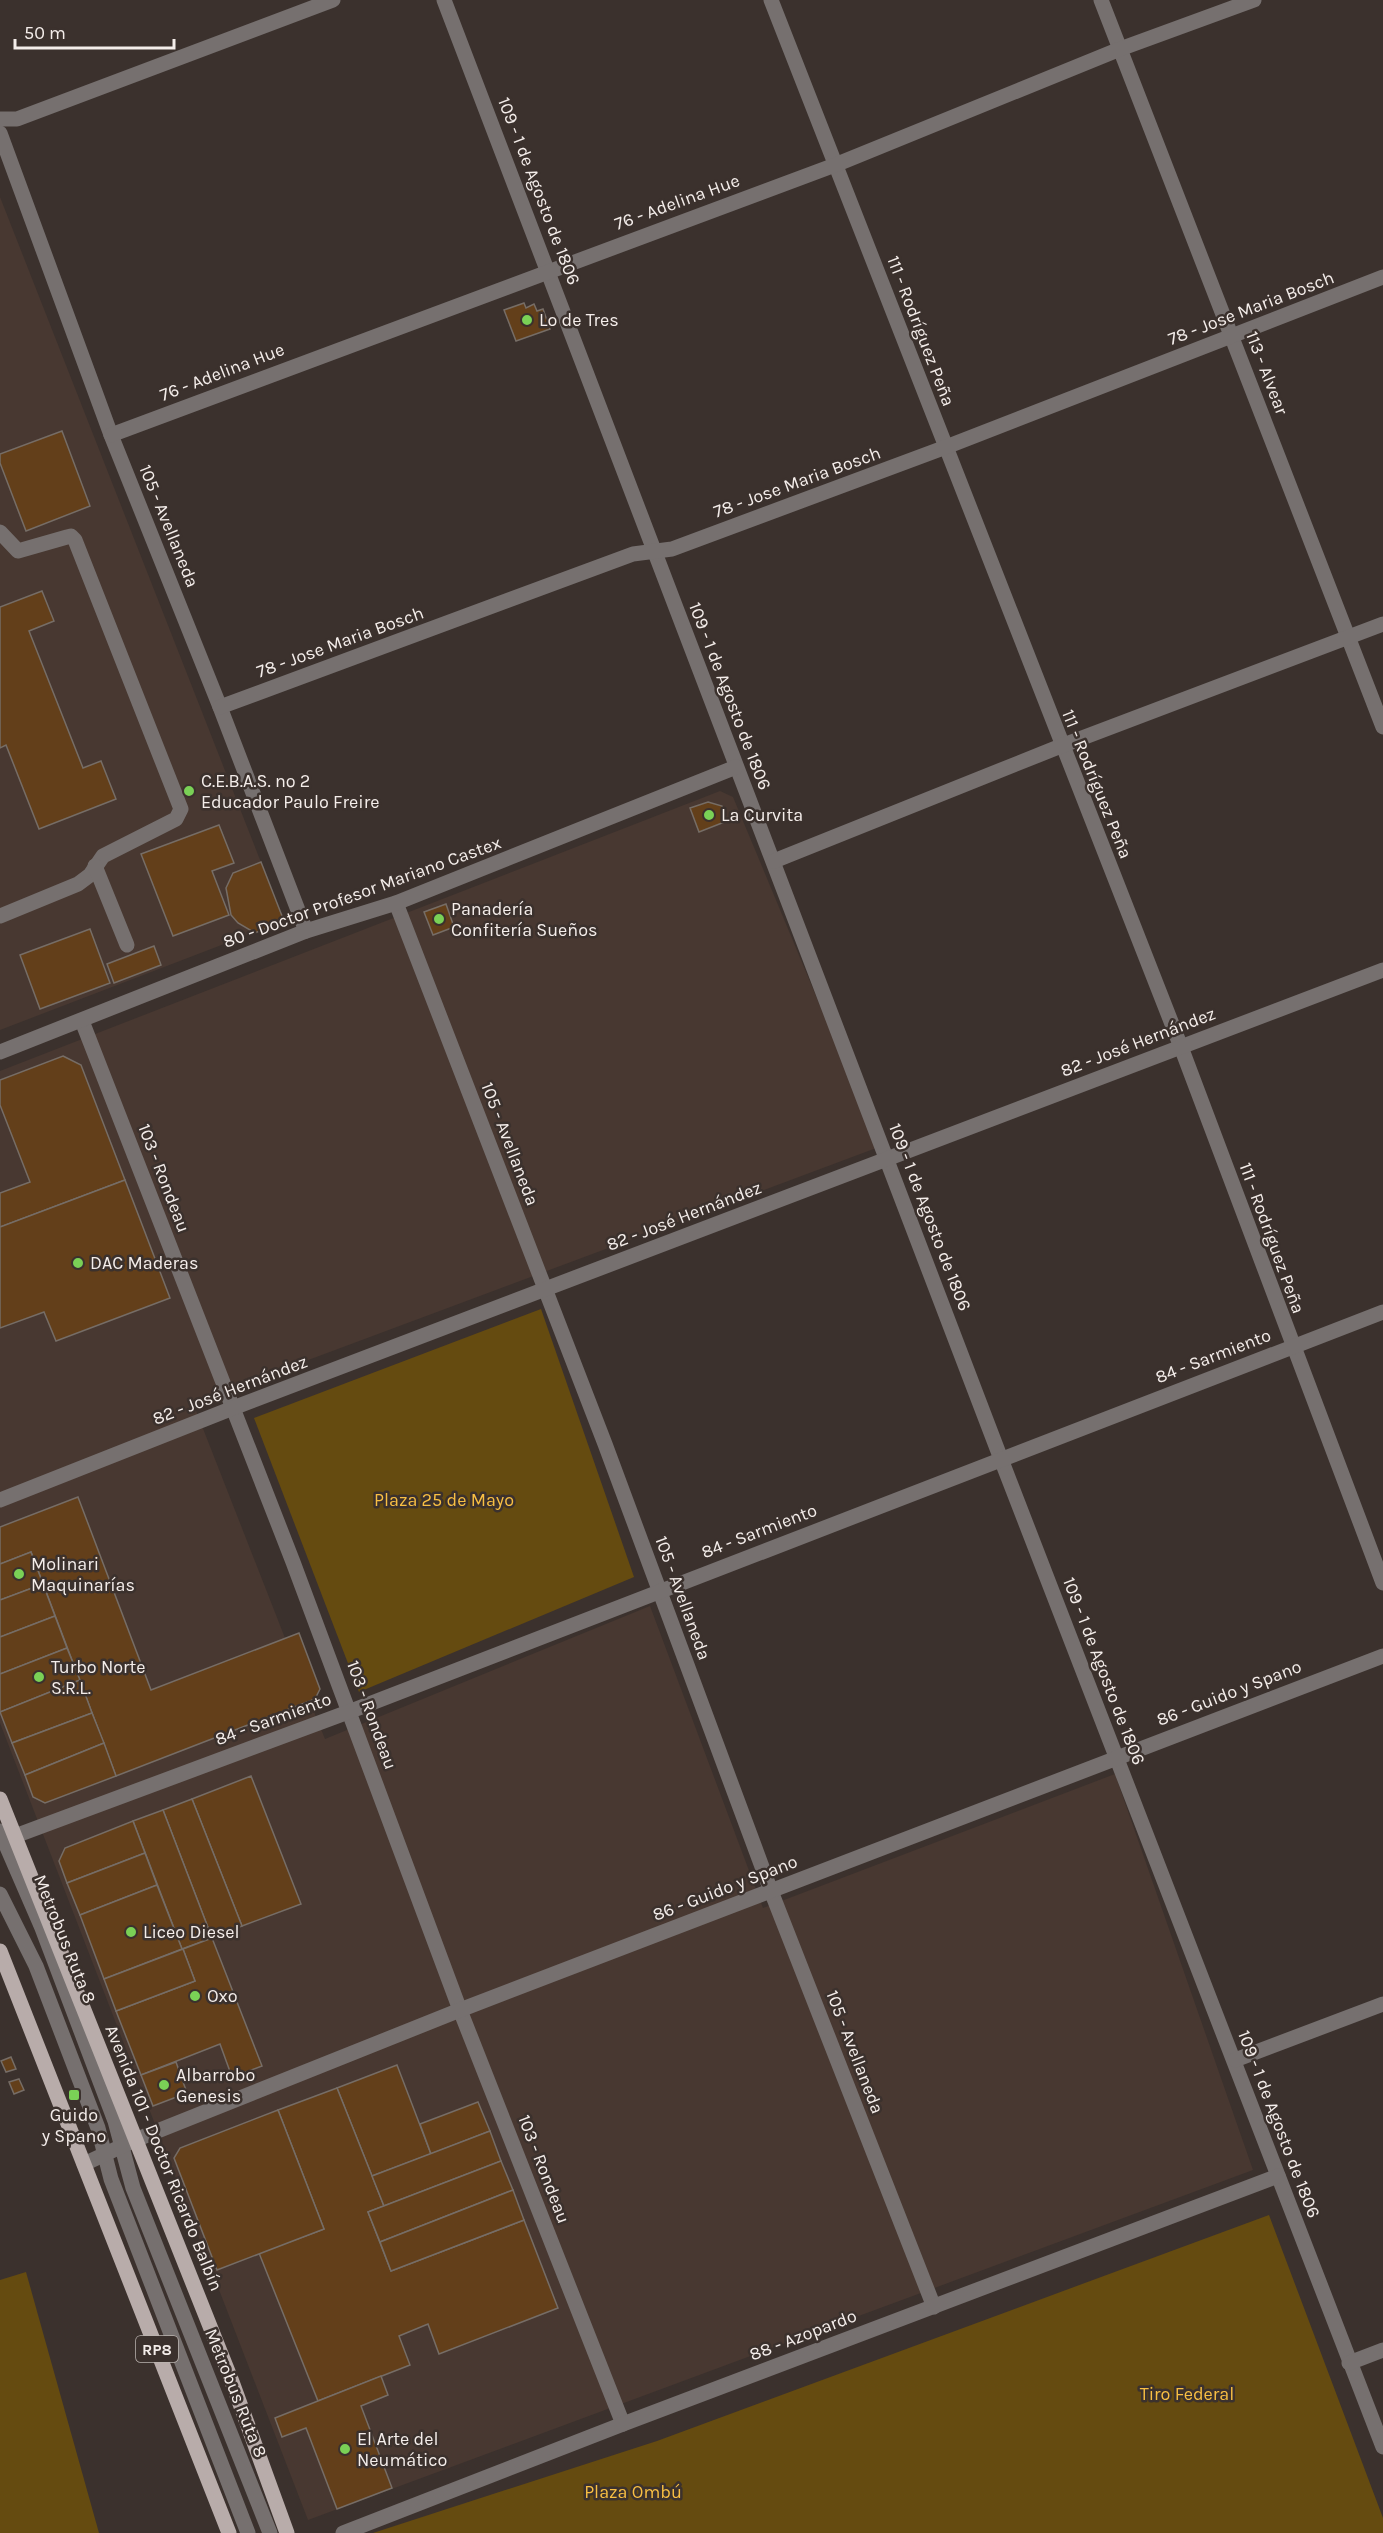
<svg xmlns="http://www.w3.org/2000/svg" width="1383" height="2533" viewBox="0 0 1383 2533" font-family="Karla,sans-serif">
<rect width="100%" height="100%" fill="#3b312d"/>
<g fill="#483831">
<polygon points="0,197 284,921 0,1030"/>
<polygon points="720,791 733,797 879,1147 193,1403 285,1638 299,1633 320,1689 315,1699 310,1702 325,1739 650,1606 763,1908 1115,1774 1253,2170 308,2520 0,1723 0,1071"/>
</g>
<g fill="#654b10">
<polygon points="541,1309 634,1577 359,1692 254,1418"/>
<polygon points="1269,2215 1383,2518 1383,2533 373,2533 657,2441"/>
<polygon points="26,2272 99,2533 0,2533 0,2280"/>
</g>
<g fill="#633f1a" stroke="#766d66" stroke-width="1.5">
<polygon points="524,303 526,308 534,304 537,311 543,309 550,329 516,341 504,310"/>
<polygon points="62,431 90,506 26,531 0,463 0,454"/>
<polygon points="42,591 54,621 29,631 83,768 101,761 116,799 39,829 6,745 0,748 0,607"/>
<polygon points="708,802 722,806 727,821 699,832 690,808"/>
<polygon points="219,825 234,863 212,871 229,915 173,936 141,854"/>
<polygon points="261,862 284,921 255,933 238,923 231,915 226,888 233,873"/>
<polygon points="446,904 454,927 433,935 424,912"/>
<polygon points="90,929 110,983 40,1009 20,955"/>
<polygon points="154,946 161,965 114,983 107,964"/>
<polygon points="63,1056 81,1065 125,1180 0,1227 0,1193 30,1182 0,1105 0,1080"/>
<polygon points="125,1180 170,1298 56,1341 44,1312 0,1328 0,1227"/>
<polygon points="78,1497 151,1690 299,1633 320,1689 315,1699 116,1776 31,1552 0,1564 0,1527"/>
<polygon points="31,1552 43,1584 0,1600 0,1564"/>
<polygon points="43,1584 55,1616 0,1637 0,1600"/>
<polygon points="55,1616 67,1648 0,1674 0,1637"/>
<polygon points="67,1648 80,1680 0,1712 0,1674"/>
<polygon points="80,1680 92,1713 12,1743 0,1712"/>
<polygon points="92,1713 104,1743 25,1775 12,1743"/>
<polygon points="104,1743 116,1776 45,1803 33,1797 25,1775"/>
<polygon points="251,1776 301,1904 242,1926 192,1799"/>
<polygon points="192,1799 242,1926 212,1938 163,1810"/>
<polygon points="163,1810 212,1938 182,1949 133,1821"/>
<polygon points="133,1821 145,1853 67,1883 59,1861 65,1848"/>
<polygon points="145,1853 157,1885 80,1915 67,1883"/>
<polygon points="157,1885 182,1949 104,1979 80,1915"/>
<polygon points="212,1938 262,2066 232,2077 220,2044 141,2075 116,2011 195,1981 183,1949"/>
<polygon points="183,1949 195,1981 116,2011 104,1979"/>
<polygon points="11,2057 16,2069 6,2072 1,2061"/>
<polygon points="176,2062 187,2093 153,2106 141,2075"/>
<polygon points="397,2065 431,2154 372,2176 337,2088"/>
<polygon points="19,2079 24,2090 14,2094 9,2082"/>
<polygon points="337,2088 384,2206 368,2212 391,2271 524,2220 558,2308 439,2354 428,2324 399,2336 410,2365 318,2401 259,2253 324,2229 278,2110"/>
<polygon points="478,2102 490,2131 431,2154 420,2124"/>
<polygon points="278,2110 324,2229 217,2270 174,2158 180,2148"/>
<polygon points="490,2131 501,2161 384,2206 372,2176"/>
<polygon points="501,2161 513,2190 380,2242 368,2212"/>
<polygon points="513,2190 524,2220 391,2271 380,2242"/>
<polygon points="381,2376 388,2395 361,2406 392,2488 337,2509 306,2428 282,2437 275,2418"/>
</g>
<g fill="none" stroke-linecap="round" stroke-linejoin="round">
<g stroke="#76706f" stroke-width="15">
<polyline points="444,0 1001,1459 1383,2447"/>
<polyline points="771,0 1181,1047 1383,1583"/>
<polyline points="1101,0 1383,727"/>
<polyline points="0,119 17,119 333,0"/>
<polyline points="0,133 111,435 220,707 306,931"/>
<polyline points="111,435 835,165 1120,49 1254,0"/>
<polyline points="0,532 18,551 67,537 71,536 75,540 181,809 176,819 103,856 90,875 78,884 0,916"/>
<polyline points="220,707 633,554 672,549 946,447 1383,277"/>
<polyline points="774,861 1061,746 1383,624"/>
<polyline points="95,866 127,945"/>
<polyline points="396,903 605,1444 771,1891 934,2307"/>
<polyline points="82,1021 293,1562 460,2010 623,2424"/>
<polyline points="0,1052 306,931 396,903 736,767"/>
<polyline points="0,1500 233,1408 1383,970"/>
<polyline points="0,1831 42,1928 115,2121 133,2188 270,2533"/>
<polyline points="15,1836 351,1711 1383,1312"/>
<polyline points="0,1894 36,1966 98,2128 111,2179 248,2533"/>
<polyline points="1235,2060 1383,2004"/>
<polyline points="84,2164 135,2140 460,2010 1383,1656"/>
<polyline points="1349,2363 1383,2350"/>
<polyline points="343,2533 623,2424 1278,2176"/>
</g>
<g stroke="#b8acaa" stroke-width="15">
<polyline points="0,1799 231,2379 287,2533"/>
<polyline points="0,1951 229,2533"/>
</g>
</g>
<g fill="#7ad156" stroke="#3b312d" stroke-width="2">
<circle cx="527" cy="320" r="6"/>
<circle cx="189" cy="791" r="6"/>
<circle cx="709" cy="815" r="6"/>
<circle cx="439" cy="919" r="6"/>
<circle cx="78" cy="1263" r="6"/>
<circle cx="19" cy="1574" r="6"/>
<circle cx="39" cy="1677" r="6"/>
<circle cx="131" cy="1932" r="6"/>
<circle cx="195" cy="1996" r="6"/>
<circle cx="164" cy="2085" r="6"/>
<rect x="68" y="2089" width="12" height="12" rx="3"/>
<circle cx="345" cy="2449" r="6"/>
</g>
<g text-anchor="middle" stroke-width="5" stroke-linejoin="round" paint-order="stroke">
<rect fill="#3b312d" stroke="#bcb5b1" stroke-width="1.5" x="136" y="2336" width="42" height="26" rx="4.5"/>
<g font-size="16" font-weight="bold" fill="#f4edea">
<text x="157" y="2355">RP8</text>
</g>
<g font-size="18" fill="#f4edea" stroke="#3b312d">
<text transform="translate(539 191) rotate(69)" y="6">109 - 1 de Agosto de 1806</text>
<text transform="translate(677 202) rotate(-20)" y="6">76 - Adelina Hue</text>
<text transform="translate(1251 308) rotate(-21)" y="6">78 - Jose Maria Bosch</text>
<text transform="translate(921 331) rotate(69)" y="6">111 - Rodríguez Peña</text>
<text transform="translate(222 372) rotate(-21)" y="6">76 - Adelina Hue</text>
<text transform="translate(1267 373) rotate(69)" y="6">113 - Alvear</text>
<text transform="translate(797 482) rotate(-20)" y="6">78 - Jose Maria Bosch</text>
<text transform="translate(169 526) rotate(68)" y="6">105 - Avellaneda</text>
<text transform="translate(340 642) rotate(-20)" y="6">78 - Jose Maria Bosch</text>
<text transform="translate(730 696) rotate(69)" y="6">109 - 1 de Agosto de 1806</text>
<text transform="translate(1097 784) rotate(68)" y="6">111 - Rodríguez Peña</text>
<text transform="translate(362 892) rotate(-20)" y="6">80 - Doctor Profesor Mariano Castex</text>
<text transform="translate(1138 1042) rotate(-21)" y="6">82 - José Hernández</text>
<text transform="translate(510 1144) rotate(69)" y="6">105 - Avellaneda</text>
<text transform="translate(164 1178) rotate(69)" y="6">103 - Rondeau</text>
<text transform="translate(684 1216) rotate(-21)" y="6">82 - José Hernández</text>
<text transform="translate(930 1217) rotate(69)" y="6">109 - 1 de Agosto de 1806</text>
<text transform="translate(1272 1238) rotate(70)" y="6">111 - Rodríguez Peña</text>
<text transform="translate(1213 1356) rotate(-21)" y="6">84 - Sarmiento</text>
<text transform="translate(230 1390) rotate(-21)" y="6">82 - José Hernández</text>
<text transform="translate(759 1531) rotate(-21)" y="6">84 - Sarmiento</text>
<text transform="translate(683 1598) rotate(70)" y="6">105 - Avellaneda</text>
<text transform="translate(1104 1671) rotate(69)" y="6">109 - 1 de Agosto de 1806</text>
<text transform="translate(1229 1693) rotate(-21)" y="6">86 - Guido y Spano</text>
<text transform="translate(372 1715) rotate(70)" y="6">103 - Rondeau</text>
<text transform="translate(273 1719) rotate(-20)" y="6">84 - Sarmiento</text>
<text transform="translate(725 1888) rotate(-21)" y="6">86 - Guido y Spano</text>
<text transform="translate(65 1939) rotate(68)" y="6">Metrobus Ruta 8</text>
<text transform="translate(855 2052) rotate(69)" y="6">105 - Avellaneda</text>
<text transform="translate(1279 2124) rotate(69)" y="6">109 - 1 de Agosto de 1806</text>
<text transform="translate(164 2158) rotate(68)" y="6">Avenida 101 - Doctor Ricardo Balbín</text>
<text transform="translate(544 2169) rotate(69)" y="6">103 - Rondeau</text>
<text transform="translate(803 2335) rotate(-21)" y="6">88 - Azopardo</text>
<text transform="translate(236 2393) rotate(68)" y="6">Metrobus Ruta 8</text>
</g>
<g font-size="18" fill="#f4edea" stroke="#3b312d" text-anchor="start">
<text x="539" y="326">Lo de Tres</text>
<text x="201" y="787">C.E.B.A.S. nº 2<tspan x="201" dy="21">Educador Paulo Freire</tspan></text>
<text x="721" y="821">La Curvita</text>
<text x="451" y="915">Panadería<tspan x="451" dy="21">Confitería Sueños</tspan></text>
<text x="90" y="1269">DAC Maderas</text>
<text x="31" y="1570">Molinari<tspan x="31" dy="21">Maquinarías</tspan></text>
<text x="51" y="1673">Turbo Norte<tspan x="51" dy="21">S.R.L.</tspan></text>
<text x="143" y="1938">Liceo Diesel</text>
<text x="207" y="2002">Oxo</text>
<text x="176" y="2081">Albarrobo<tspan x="176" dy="21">Genesis</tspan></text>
<text x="74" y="2121" text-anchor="middle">Guido<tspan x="74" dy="21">y Spano</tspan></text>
<text x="357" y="2445">El Arte del<tspan x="357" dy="21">Neumático</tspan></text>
</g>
<g font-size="18" fill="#f9bf43" stroke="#3b312d">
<text x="444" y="1506">Plaza 25 de Mayo</text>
<text x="1187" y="2400">Tiro Federal</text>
<text x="633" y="2498">Plaza Ombú</text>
</g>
</g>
<path d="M15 39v9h159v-9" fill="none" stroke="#f4edea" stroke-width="3"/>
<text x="24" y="39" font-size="18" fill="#f4edea" stroke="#3b312d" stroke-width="4.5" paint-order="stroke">50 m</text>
</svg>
